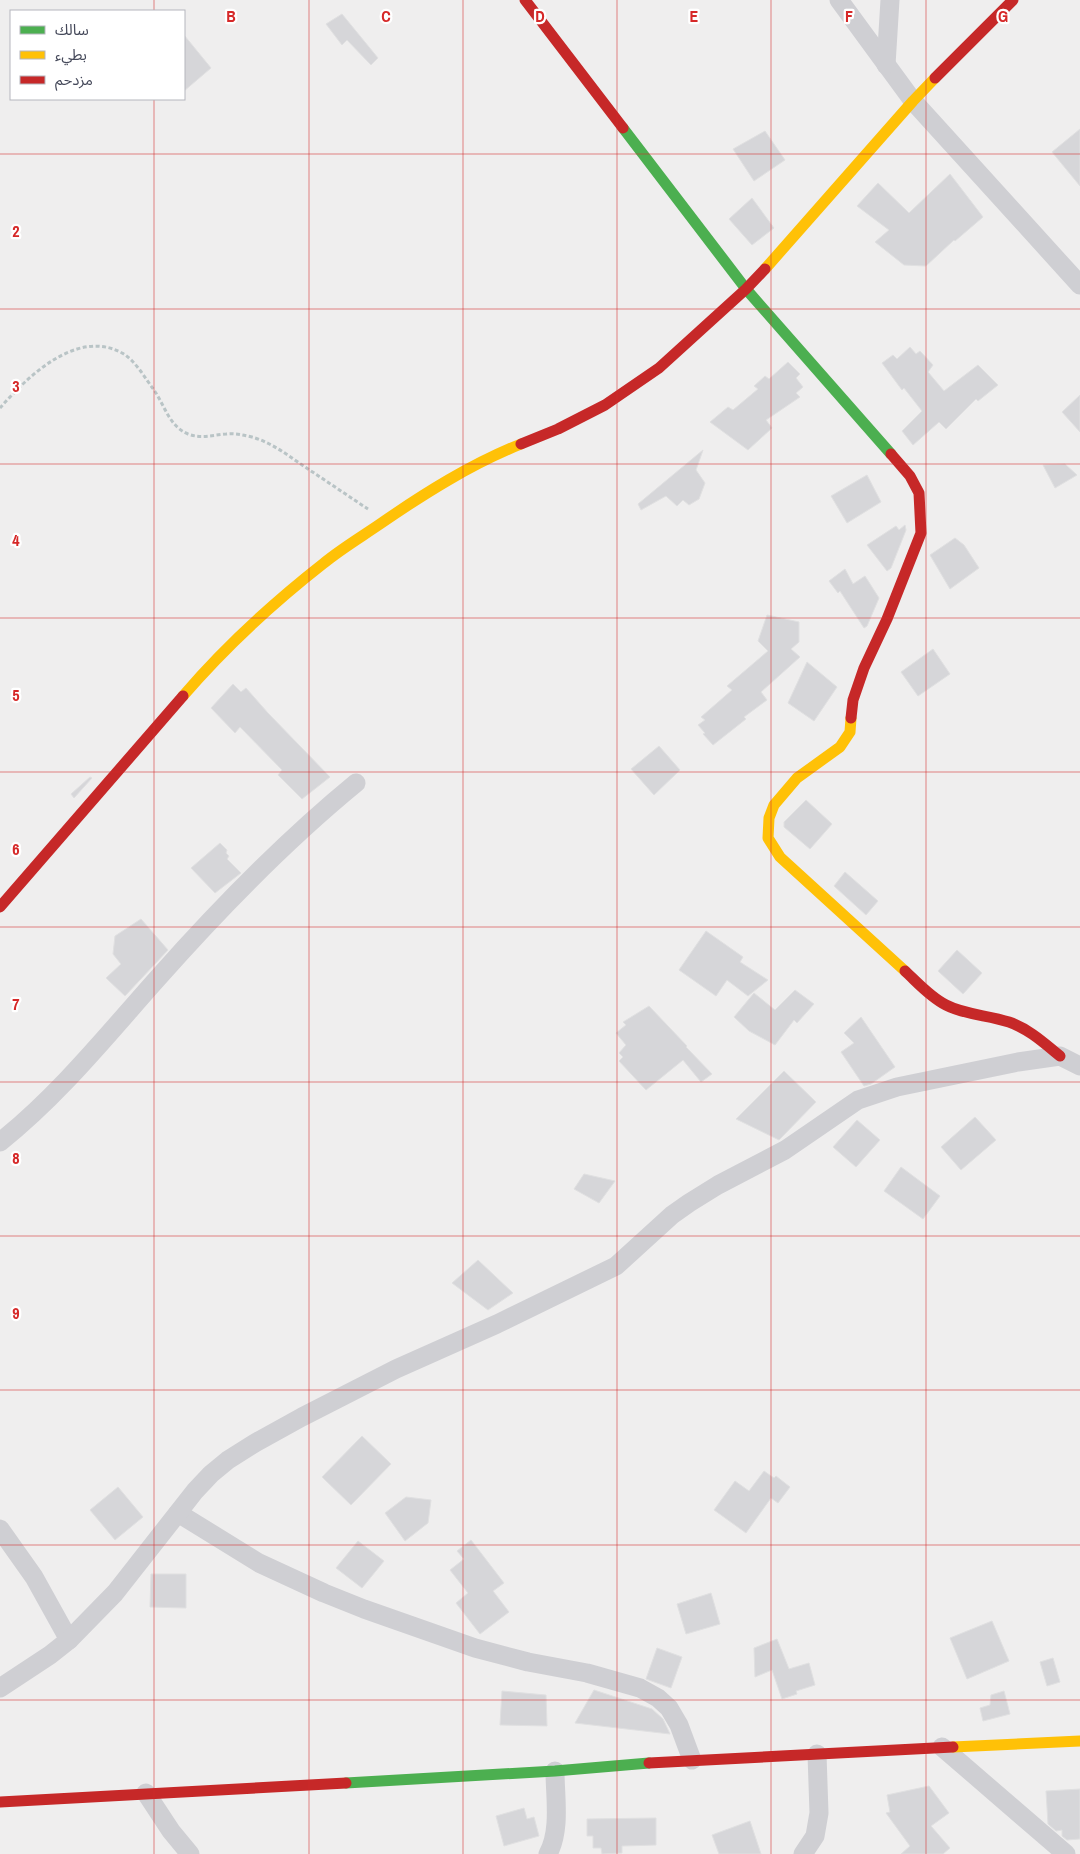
<svg xmlns="http://www.w3.org/2000/svg" width="1080" height="1854" viewBox="0 0 1080 1854" font-family="'Archivo Narrow','Noto Sans Arabic',sans-serif">
<rect width="100%" height="100%" fill="#efeeee"/>
<g fill="#d6d6d9" stroke="#e0e0e1">
<polygon points="342,14 378,58 371,65 347,40 342,45 326,24"/>
<polygon points="184,35 211,68 184,91"/>
<polygon points="1080,129 1080,186 1052,152"/>
<polygon points="765,131 785,160 754,181 733,149"/>
<polygon points="950,174 983,217 955,241 954,240 926,266 904,265 875,242 889,230 857,206 878,183 909,213"/>
<polygon points="752,198 774,228 752,245 729,219"/>
<polygon points="910,347 916,354 920,351 933,365 928,372 944,391 978,365 998,385 978,401 976,399 946,429 939,422 913,445 902,431 922,411 904,388 902,390 882,363 893,355 897,359"/>
<polygon points="788,362 800,374 796,378 803,387 796,393 800,397 766,420 772,428 748,450 710,422 728,407 733,410 758,389 754,386 765,376 769,379"/>
<polygon points="1080,395 1080,432 1062,412"/>
<polygon points="703,450 696,470 705,483 699,499 689,505 683,500 677,506 666,496 641,510 638,504"/>
<polygon points="1065,464 1077,475 1055,488 1043,465"/>
<polygon points="867,475 881,502 847,523 831,496"/>
<polygon points="905,525 906,530 891,568 887,571 867,545 896,526 899,530"/>
<polygon points="955,538 964,545 979,568 950,589 930,555"/>
<polygon points="845,569 853,584 865,576 879,598 867,626 864,628 840,591 838,593 829,581"/>
<polygon points="767,615 799,622 799,642 791,649 800,657 761,692 767,700 744,717 746,719 713,745 703,734 705,733 698,725 705,720 701,717 732,690 727,686 768,651 758,641"/>
<polygon points="933,649 950,674 918,696 901,672"/>
<polygon points="807,662 837,687 814,721 788,703"/>
<polygon points="233,684 241,692 246,688 268,713 330,777 302,799 278,775 282,770 240,727 235,733 211,708"/>
<polygon points="659,746 680,770 654,795 631,769"/>
<polygon points="90,777 92,778 74,798 71,794"/>
<polygon points="806,800 832,824 810,849 784,827 784,822"/>
<polygon points="220,843 227,850 226,853 229,856 227,859 241,873 215,893 191,868"/>
<polygon points="845,872 878,901 866,915 834,886"/>
<polygon points="141,919 168,950 125,996 106,978 121,964 113,954 115,936"/>
<polygon points="706,931 743,957 740,962 768,980 748,996 727,980 716,996 679,970"/>
<polygon points="957,950 982,973 963,994 938,971"/>
<polygon points="795,990 814,1004 797,1023 794,1020 775,1045 749,1031 734,1017 754,993 775,1010"/>
<polygon points="649,1006 687,1046 686,1047 712,1074 701,1082 683,1060 646,1090 619,1061 623,1057 619,1053 626,1045 616,1033 626,1025 623,1022"/>
<polygon points="861,1017 895,1067 871,1084 864,1086 841,1052 854,1043 844,1033"/>
<polygon points="784,1071 816,1102 779,1140 736,1119"/>
<polygon points="975,1117 996,1140 961,1170 941,1147"/>
<polygon points="857,1120 880,1140 856,1167 833,1147"/>
<polygon points="901,1167 940,1196 923,1219 884,1191"/>
<polygon points="584,1174 615,1181 599,1203 574,1189"/>
<polygon points="478,1260 513,1293 488,1310 452,1283"/>
<polygon points="362,1436 391,1464 351,1505 322,1477"/>
<polygon points="764,1471 774,1478 776,1476 790,1487 778,1503 771,1498 746,1533 714,1510 735,1481 749,1491"/>
<polygon points="118,1487 143,1517 115,1540 90,1510"/>
<polygon points="406,1497 431,1500 428,1523 405,1541 385,1513"/>
<polygon points="471,1540 504,1583 493,1591 509,1612 480,1634 456,1603 468,1593 450,1570 464,1559 457,1551"/>
<polygon points="358,1541 384,1561 362,1588 336,1568"/>
<polygon points="151,1574 186,1574 186,1608 150,1607"/>
<polygon points="711,1593 720,1624 686,1634 677,1604"/>
<polygon points="992,1621 1009,1661 967,1679 950,1638"/>
<polygon points="777,1639 789,1669 809,1663 815,1685 796,1691 797,1694 782,1699 772,1670 755,1677 754,1648"/>
<polygon points="657,1648 682,1657 671,1688 646,1679"/>
<polygon points="1053,1658 1060,1682 1047,1686 1040,1662"/>
<polygon points="594,1690 652,1709 663,1719 670,1734 575,1723"/>
<polygon points="502,1691 546,1695 547,1726 500,1725"/>
<polygon points="1004,1691 1010,1714 983,1721 980,1708 990,1705 991,1695"/>
<polygon points="929,1786 949,1813 931,1826 950,1848 943,1854 901,1854 910,1846 886,1813 890,1812 887,1795"/>
<polygon points="1080,1789 1080,1839 1067,1840 1062,1836 1062,1830 1056,1831 1048,1824 1046,1791"/>
<polygon points="524,1808 527,1819 534,1817 539,1836 504,1846 496,1816"/>
<polygon points="656,1818 656,1845 622,1846 622,1853 602,1854 601,1848 593,1848 593,1836 587,1836 587,1819"/>
<polygon points="750,1821 761,1854 719,1854 712,1835"/>
</g>
<g fill="none" stroke-linecap="round" stroke-linejoin="round">
<path stroke="#b9c4c6" stroke-width="3" stroke-dasharray="4 2.5" stroke-linecap="butt" d="M0,408C27,377 77,328 122,353C135,360 145,378 154,390C165,406 169,426 188,434C201,439 213,435 226,434C235,433 243,435 252,437C273,443 290,457 308,469C328,482 348,496 368,509"/>
<g stroke="#cfcfd3" stroke-width="19">
<polyline points="839,0 913,101 1080,285"/>
<polyline points="886,65 890,0"/>
<path d="M0,1142C59,1095 107,1035 157,979C219,909 284,842 356,783"/>
<polyline points="178,1513 259,1563 324,1593 364,1609 475,1648 528,1662 587,1673 640,1688 658,1698 669,1708 679,1725 692,1760"/>
<polyline points="0,1529 34,1577 69,1640"/>
<polyline points="0,1688 50,1655 69,1640 115,1593 195,1491 211,1474 228,1460 255,1443 302,1417 396,1369 497,1324 616,1266 672,1215 689,1203 718,1185 785,1150 858,1100 897,1087 1018,1062 1060,1056 1080,1066"/>
<polyline points="942,1747 1066,1854"/>
<polyline points="146,1793 171,1831 190,1854"/>
<path d="M548,1854C561,1830 555,1797 555,1771"/>
<polyline points="803,1854 815,1836 819,1813 817,1754"/>
</g>
<g stroke="#4caf50" stroke-width="11">
<polyline points="623,128 746,289 891,454"/>
<polyline points="346,1783 555,1771 649,1763"/>
</g>
<g stroke="#ffc107" stroke-width="11">
<polyline points="765,269 913,101 935,78"/>
<path d="M183,696C225,647 273,603 324,563C341,549 361,537 380,524C425,493 471,464 521,444"/>
<polyline points="851,718 850,732 840,747 797,778 774,805 769,818 768,838 780,857 905,971"/>
<polyline points="953,1747 1080,1741"/>
</g>
<g stroke="#c62828" stroke-width="11">
<polyline points="525,0 623,128"/>
<polyline points="935,78 1013,0"/>
<polyline points="521,444 558,429 605,405 659,368 746,289 765,269"/>
<polyline points="851,718 853,700 864,668 887,619 921,533 919,493 910,476 891,454"/>
<polyline points="0,907 183,696"/>
<path d="M905,971C917,982 930,997 946,1005C965,1015 988,1015 1009,1022C1029,1029 1044,1043 1060,1056"/>
<polyline points="649,1763 953,1747"/>
<polyline points="0,1802 346,1783"/>
</g>
</g>
<path fill="none" stroke="#d62828" stroke-width="1" stroke-opacity="0.55" d="M154,0V11M309,0V1854M463,0V1854M617,0V1854M771,0V1854M926,0V1854M154,99V1854M0,154H1080M0,309H1080M0,464H1080M0,618H1080M0,772H1080M0,927H1080M0,1082H1080M0,1236H1080M0,1390H1080M0,1545H1080M0,1700H1080"/>
<g font-size="16" text-anchor="middle" font-weight="bold" fill="#d62828" stroke="#fff" stroke-width="4.5" stroke-linejoin="round" paint-order="stroke">
<text x="231" y="22">B</text>
<text x="386" y="22">C</text>
<text x="540" y="22">D</text>
<text x="694" y="22">E</text>
<text x="849" y="22">F</text>
<text x="1003" y="22">G</text>
<text x="16" y="237">2</text>
<text x="16" y="392">3</text>
<text x="16" y="546">4</text>
<text x="16" y="701">5</text>
<text x="16" y="855">6</text>
<text x="16" y="1010">7</text>
<text x="16" y="1164">8</text>
<text x="16" y="1319">9</text>
</g>
<rect x="10" y="10" width="175" height="90" fill="#ffffff" stroke="#b5b6bd"/>
<rect x="20" y="26" width="25" height="8" fill="#4caf50" stroke="#b5b6bd"/>
<text x="55" y="35" font-size="15" fill="#45495a">سالك</text>
<rect x="20" y="51" width="25" height="8" fill="#ffc107" stroke="#b5b6bd"/>
<text x="55" y="60" font-size="15" fill="#45495a">بطيء</text>
<rect x="20" y="76" width="25" height="8" fill="#c62828" stroke="#b5b6bd"/>
<text x="55" y="85" font-size="15" fill="#45495a">مزدحم</text>
</svg>
